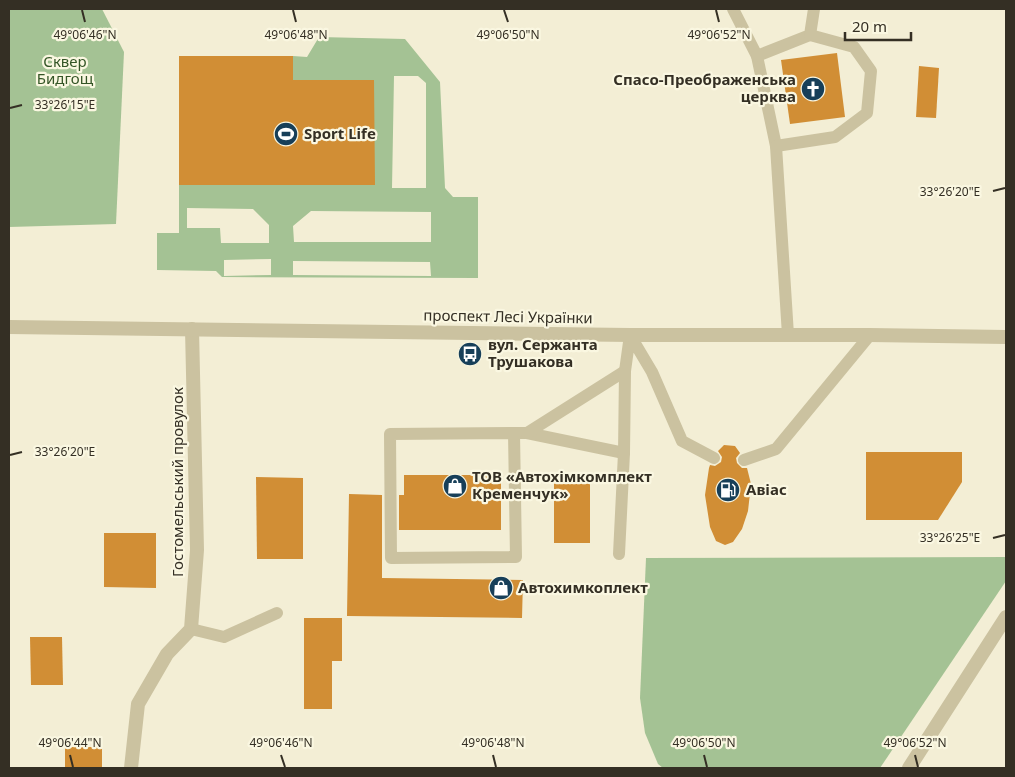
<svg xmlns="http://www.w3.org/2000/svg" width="1015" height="777" viewBox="0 0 1015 777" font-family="'Noto Sans',sans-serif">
<rect width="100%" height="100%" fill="#f3eed5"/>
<g fill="#a4c294" fill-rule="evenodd">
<polygon points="9,9 102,9 124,52 116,224 9,227"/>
<path d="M319,37L405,39L440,82L445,188L453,197H478V278L222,277L216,271L157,270V233H179V185L293,56L307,57ZM394,76H418L426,83V188H392ZM187,208L253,209L269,225V243H221L220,228H187ZM311,211L431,212V242H294L293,226ZM271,259V275L224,276V260ZM293,261L430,262L431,276L293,275Z"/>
<polygon points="1006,557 1006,581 880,768 663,768 658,764 645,733 640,698 646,558"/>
</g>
<g fill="#d18e35">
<polygon points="837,53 845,117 790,124 781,60"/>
<polygon points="179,56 293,56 293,80 374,80 375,185 179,185"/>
<polygon points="919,66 939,68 936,118 916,117"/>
<polygon points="724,445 735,446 740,453 736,458 737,463 742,468 747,468 751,484 748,511 742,529 733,542 725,545 716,541 710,527 705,495 709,468 710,465 715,466 721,462 722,457 718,451"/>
<polygon points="866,452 962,452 962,482 938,520 866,520"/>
<rect x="554" y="474" width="36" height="69"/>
<polygon points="404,475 501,475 501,530 399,530 399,495 404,495"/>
<polygon points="256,477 303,478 303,559 257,559"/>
<polygon points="349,494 382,495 382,578 523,580 522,618 347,616"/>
<polygon points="104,533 156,533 156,588 104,587"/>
<polygon points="304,618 342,618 342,661 332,661 332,709 304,709"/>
<polygon points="30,637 62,637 63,685 31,685"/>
<rect x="65" y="747" width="37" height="21"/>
</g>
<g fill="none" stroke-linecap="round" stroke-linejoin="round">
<g stroke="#cbc2a0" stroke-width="12">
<polyline points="733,9 757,56 776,146 788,335"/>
<polyline points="757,56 810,35 814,9"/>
<polyline points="776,146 835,137 867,113 871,71 854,47 810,35"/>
<polyline points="514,433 390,434 391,558 516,557 514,433 527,433 624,453"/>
<polyline points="527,433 625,371"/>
<polyline points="744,460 776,449 870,335"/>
<polyline points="619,554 624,453 625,371 630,335 652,372 682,441 714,458"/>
<polyline points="191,629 224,637 277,613"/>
</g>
<g stroke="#cbc2a0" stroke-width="14">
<polyline points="131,768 138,704 167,654 191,629 197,550 192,329"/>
<polyline points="909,768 1006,617"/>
</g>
<polyline stroke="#cbc2a0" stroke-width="14" points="9,327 630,335 870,335 1006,337"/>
</g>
<path fill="none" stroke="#342f24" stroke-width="2" d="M82,10L85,22M293,10L296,22M504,10L508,22M716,10L719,22M10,108L22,105M993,191L1005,188M10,455L22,452M993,538L1005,535M70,755L73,767M281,755L285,767M493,755L496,767M704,755L707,767M915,755L918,767"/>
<defs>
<g id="church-disc" transform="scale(1.25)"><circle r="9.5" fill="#173f59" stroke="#faf7e1"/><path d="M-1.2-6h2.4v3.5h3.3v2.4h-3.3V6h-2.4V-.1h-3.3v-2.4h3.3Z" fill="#fff"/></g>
<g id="stadium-disc" transform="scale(1.25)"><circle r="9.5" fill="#173f59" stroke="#faf7e1"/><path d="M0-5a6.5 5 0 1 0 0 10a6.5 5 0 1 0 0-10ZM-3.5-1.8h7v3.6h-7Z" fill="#fff"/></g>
<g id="bus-disc" transform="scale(1.25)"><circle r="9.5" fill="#173f59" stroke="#faf7e1"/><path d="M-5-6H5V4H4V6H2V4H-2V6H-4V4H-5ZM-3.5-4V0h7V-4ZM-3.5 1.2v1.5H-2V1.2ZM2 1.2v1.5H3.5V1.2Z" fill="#fff"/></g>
<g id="shop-disc" transform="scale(1.25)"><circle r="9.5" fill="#173f59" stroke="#faf7e1"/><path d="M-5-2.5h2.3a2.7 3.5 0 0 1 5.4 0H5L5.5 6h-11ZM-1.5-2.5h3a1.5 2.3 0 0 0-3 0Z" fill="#fff"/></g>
<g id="fuel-disc" transform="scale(1.25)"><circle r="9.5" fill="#173f59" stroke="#faf7e1"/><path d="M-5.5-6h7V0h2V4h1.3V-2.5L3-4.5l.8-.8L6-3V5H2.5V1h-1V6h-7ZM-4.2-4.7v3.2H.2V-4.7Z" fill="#fff"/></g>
</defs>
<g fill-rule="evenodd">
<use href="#church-disc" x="813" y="89"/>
<use href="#stadium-disc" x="286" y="134"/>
<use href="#bus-disc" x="470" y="354"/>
<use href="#shop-disc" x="455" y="486"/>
<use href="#fuel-disc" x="728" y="490"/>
<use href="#shop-disc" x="501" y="588"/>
</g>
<g text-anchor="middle" stroke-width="4.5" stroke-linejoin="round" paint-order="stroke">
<g font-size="15" fill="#345526" stroke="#faf7e1">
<text x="65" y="67">Сквер<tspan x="65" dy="17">Бидгощ</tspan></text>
</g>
<g font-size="15" font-weight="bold" fill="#342f24" stroke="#faf7e1" text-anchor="start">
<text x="796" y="85" text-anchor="end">Спасо-Преображенська<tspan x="796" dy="17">церква</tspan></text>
<text x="304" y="139">Sport Life</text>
<text x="488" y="350">вул. Сержанта<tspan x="488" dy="17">Трушакова</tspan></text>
<text x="472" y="482">ТОВ «Автохімкомплект<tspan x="472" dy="17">Кременчук»</tspan></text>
<text x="746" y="495">Авіас</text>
<text x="518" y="593">Автохимкоплект</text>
</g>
<g font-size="15" fill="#342f24" stroke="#faf7e1">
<text transform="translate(508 317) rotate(1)" y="5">проспект Лесі Українки</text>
<text transform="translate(178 482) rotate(-90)" y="5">Гостомельський провулок</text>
</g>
</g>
<g font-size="12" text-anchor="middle" fill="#342f24" stroke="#faf7e1" stroke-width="4.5" stroke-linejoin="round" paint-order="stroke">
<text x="85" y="39">49°06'46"N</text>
<text x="296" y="39">49°06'48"N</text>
<text x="508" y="39">49°06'50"N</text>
<text x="719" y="39">49°06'52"N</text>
<text x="65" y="109">33°26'15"E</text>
<text x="950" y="196">33°26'20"E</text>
<text x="65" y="456">33°26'20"E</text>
<text x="950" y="542">33°26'25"E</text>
<text x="70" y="747">49°06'44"N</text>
<text x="281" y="747">49°06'46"N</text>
<text x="493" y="747">49°06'48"N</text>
<text x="704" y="747">49°06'50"N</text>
<text x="915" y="747">49°06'52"N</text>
</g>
<rect width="1015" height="777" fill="none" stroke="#342f24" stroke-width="20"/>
<path d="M845 32v8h66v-8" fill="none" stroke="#342f24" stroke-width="2.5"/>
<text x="852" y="32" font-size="15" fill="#342f24" stroke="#faf7e1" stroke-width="4" paint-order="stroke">20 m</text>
</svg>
